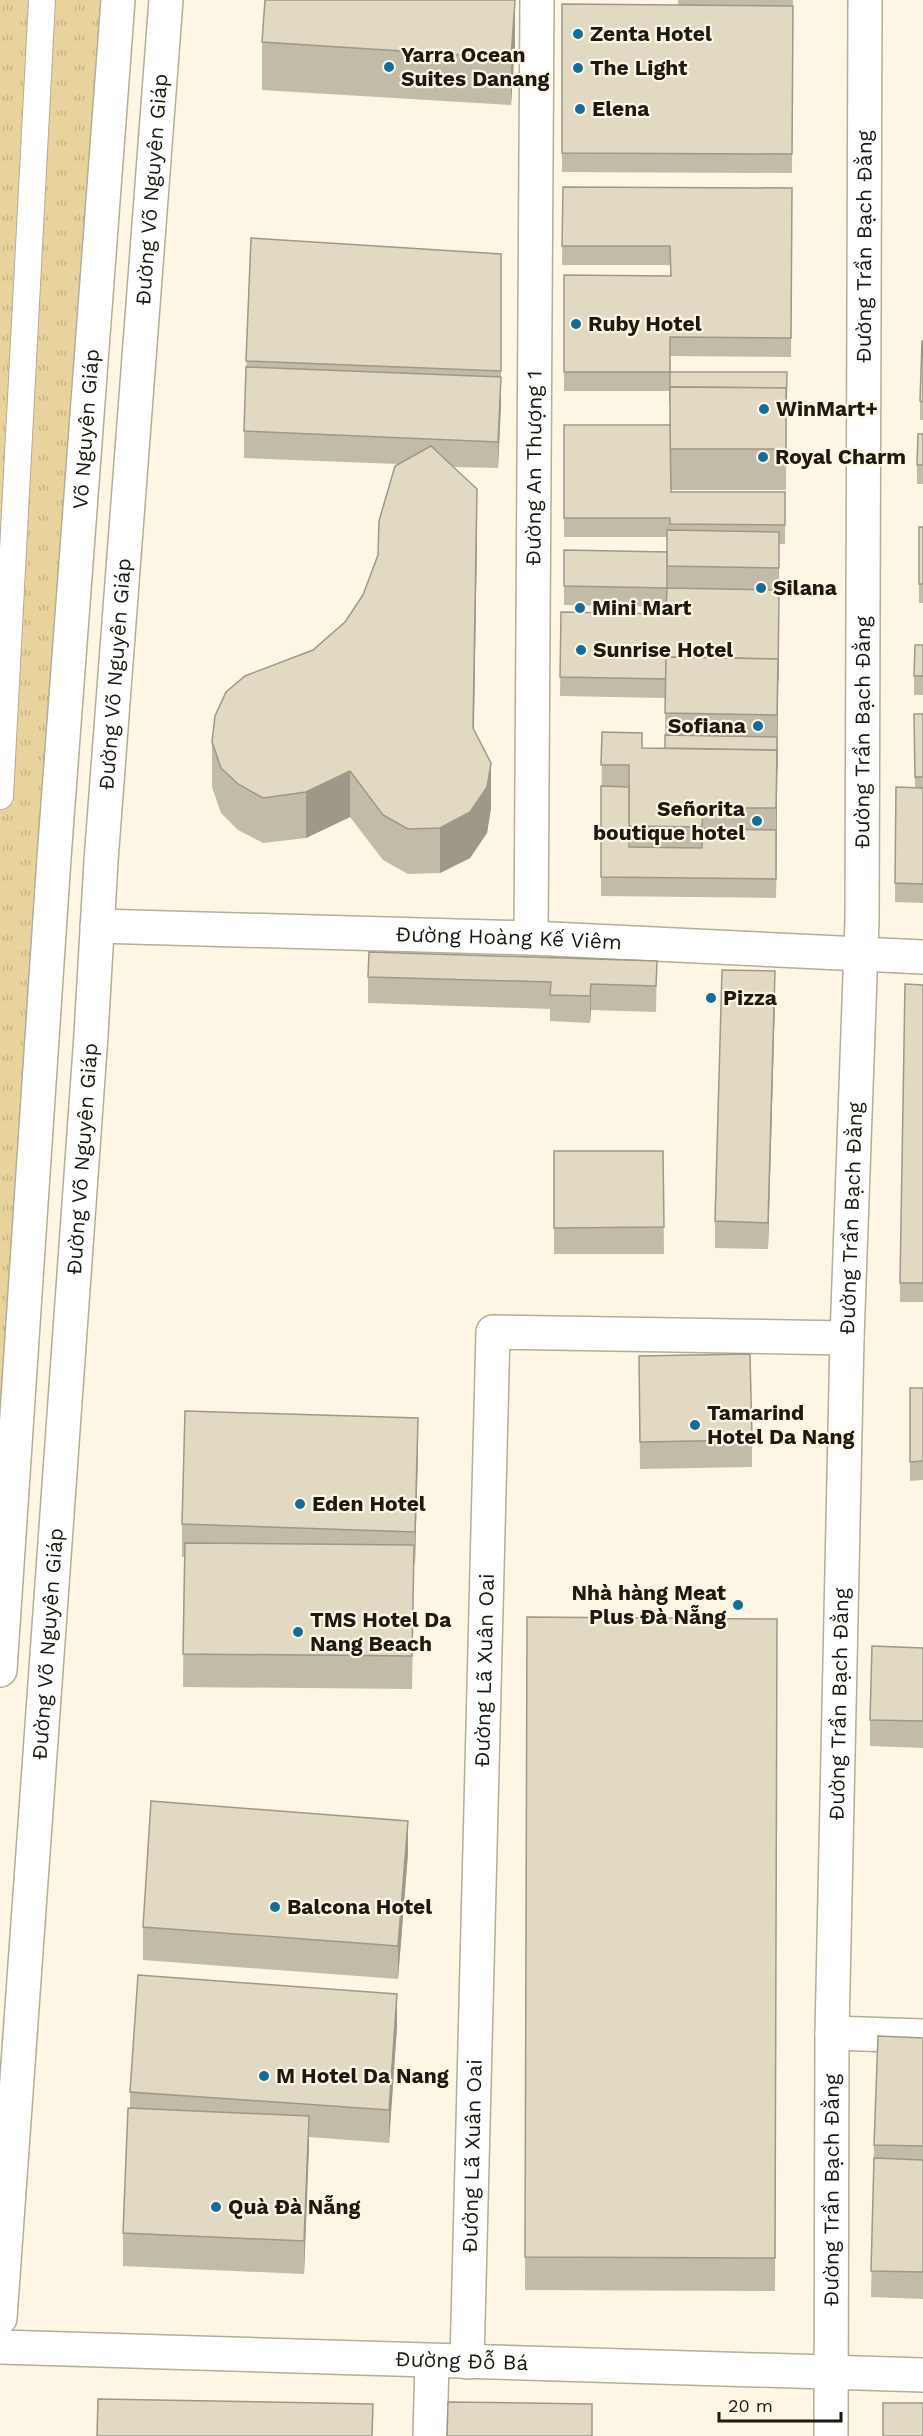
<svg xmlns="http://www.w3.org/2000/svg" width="923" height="2436" viewBox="0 0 923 2436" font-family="'Work Sans',sans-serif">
<defs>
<pattern id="grass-tufts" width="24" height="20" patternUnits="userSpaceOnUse" patternTransform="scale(1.5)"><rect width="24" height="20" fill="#e9d39d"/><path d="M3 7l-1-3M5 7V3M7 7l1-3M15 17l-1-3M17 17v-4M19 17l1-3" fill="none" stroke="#c7b586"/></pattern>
</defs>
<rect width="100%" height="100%" fill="#fef6e4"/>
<polygon fill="url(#grass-tufts)" points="0,0 102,0 0,1532"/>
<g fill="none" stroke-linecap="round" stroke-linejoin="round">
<g stroke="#b6ad97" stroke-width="28">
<polyline id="pedestrian" points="0,796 42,0"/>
</g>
<g stroke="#b6ad97" stroke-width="36">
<g id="minor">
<path id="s1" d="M97,926L531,938L923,957"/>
<path id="s2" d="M531,938L537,0"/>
<polyline points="832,2033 923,2036"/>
<path id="s3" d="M467,2362L493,1332L847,1338"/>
<polyline points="430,2436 432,2361"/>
<path id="s4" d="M831,2436L832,2033L847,1338L862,920L865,0"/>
</g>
</g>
<g stroke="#b6ad97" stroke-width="36">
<g id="tertiary">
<path id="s5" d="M0,2347L923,2375"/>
</g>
</g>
<g stroke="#b6ad97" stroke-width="36">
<g id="secondary">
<path id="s6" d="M0,1670L54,858L118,0"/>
<path id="s7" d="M0,2318L91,1035L101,861L166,0"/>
</g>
</g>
<use href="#pedestrian" stroke="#fff" stroke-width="26"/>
<use href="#minor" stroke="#fff" stroke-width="33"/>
<use href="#tertiary" stroke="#fff" stroke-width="33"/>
<use href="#secondary" stroke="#fff" stroke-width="33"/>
</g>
<g fill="#c2bba8">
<polygon points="678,0 793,0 792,173 562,172 562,4 678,5"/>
<polygon points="262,42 515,45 511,105 262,90"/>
<polygon points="563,187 792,188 791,357 670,356 670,372 787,372 786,490 671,490 671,492 785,492 785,544 779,544 776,898 601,896 602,732 642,748 665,748 665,698 560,696 561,612 666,614 666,607 564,605 564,550 667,552 667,537 564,537 564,425 670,425 670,391 564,391 564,275 670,276 670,265 562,265"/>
<polygon points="251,238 501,254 501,404 498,468 453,467 477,535 474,730 491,808 487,833 470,858 440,873 408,874 383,860 350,817 306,838 263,843 238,830 221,813 212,787 212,742 345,622 363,595 378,555 398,464 244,458 244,431"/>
<polygon points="923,341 923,420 920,420 920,401"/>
<polygon points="923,434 923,484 917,484 917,465"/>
<rect x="919" y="527" width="4" height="76"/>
<polygon points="923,645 923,695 914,695 914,676"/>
<polygon points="914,714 923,714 923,903 895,902 896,787 915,787"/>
<polygon points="657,961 656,1012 591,1010 590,1023 550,1021 550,1009 368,1003 368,977"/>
<polygon points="923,985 923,1302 900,1302 900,1283"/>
<polygon points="775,998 768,1249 715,1248 715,1221"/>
<polygon points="554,1151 663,1151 664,1254 554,1254"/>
<polygon points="639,1383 752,1440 752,1467 640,1469"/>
<polygon points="910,1388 923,1388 923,1480 910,1481"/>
<polygon points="418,1451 415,1564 414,1564 412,1689 183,1687 184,1557 182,1557 182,1524"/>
<polygon points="527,1617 777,1619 775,2291 525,2290"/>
<polygon points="923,1648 923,1748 870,1746 870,1720"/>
<polygon points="408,1853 398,1979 143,1960 143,1927"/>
<polygon points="397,2026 389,2143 309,2137 304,2274 123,2266 123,2233 130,2108 130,2092"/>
<polygon points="923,2038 923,2299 871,2297 874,2145"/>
</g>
<g fill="#9e9888">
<polygon points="515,0 515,45 511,105 511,58"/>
<polygon points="501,377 501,404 498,468 498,442"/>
<polygon points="477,489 477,535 473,774 473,728"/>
<polygon points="779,532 779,609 776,898 776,808"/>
<polygon points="491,763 491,808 487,833 470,858 440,873 440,828"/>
<polygon points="350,771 350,817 306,838 306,792"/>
<polygon points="775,971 775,998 768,1249 768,1223"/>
<polygon points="591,984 591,1010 590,1023 590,996"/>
<polygon points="418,1418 418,1451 415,1564 415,1532"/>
<polygon points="408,1821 408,1853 398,1979 398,1946"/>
<polygon points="397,1994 397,2026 389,2143 389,2110"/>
<polygon points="309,2116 309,2149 304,2274 304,2241"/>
</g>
<g fill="#e2d9c3" stroke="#9e9888" stroke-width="1.5">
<polygon points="265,0 515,0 511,58 262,42"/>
<polygon points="562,4 793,6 792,154 562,153"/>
<polygon points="563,187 792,188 791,338 670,337 670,372 564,372 564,275 671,276 670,246 562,246"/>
<polygon points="251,238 501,254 501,371 246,361"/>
<polygon points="922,341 923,341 923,402 920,401"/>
<polygon points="246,367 501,377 498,442 244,431"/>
<polygon points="670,372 787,372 786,408 786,388 670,387 670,403"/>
<polygon points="670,387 786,388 786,449 670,449"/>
<polygon points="564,425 670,425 671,492 785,492 785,525 670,524 670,518 564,518"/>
<polygon points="918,434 923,434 923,465 917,465"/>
<polygon points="431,446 477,489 473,728 491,763 487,787 470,812 440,828 408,829 383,815 350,771 306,792 263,798 238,784 221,768 212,742 215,716 226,692 245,676 313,650 345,622 363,595 378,555 379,521 395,466"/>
<rect x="919" y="527" width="4" height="57"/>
<polygon points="667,530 779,532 779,568 667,566"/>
<polygon points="564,550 667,552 667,588 779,590 778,681 778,659 666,657 666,679 560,677 561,612 666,614 667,588 564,586"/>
<polygon points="915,645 923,645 923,676 914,676"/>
<polygon points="666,657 778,659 777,715 665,713"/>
<polygon points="914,714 923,714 923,777 915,777"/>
<polygon points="602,732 642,733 642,748 777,750 776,808 703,808 702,827 629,826 629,765 601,765"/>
<polygon points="665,735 777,737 777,769 777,750 665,748"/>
<polygon points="601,786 629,787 629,847 702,848 703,829 776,830 776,879 601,877"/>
<polygon points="896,787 923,788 923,884 895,883"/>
<polygon points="369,952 657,961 656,986 591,984 590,996 550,995 551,982 368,977"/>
<polygon points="722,970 775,971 768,1223 715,1221"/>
<polygon points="905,984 923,985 923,1283 900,1283"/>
<polygon points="554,1151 663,1151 664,1227 554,1228"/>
<polygon points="750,1354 752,1440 640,1442 639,1356"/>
<polygon points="910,1388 923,1388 923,1461 910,1462"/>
<polygon points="185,1411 418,1418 415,1532 182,1524"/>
<polygon points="185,1543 414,1545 412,1656 183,1654"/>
<polygon points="527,1617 777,1619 775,2258 525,2257"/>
<polygon points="872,1646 923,1648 923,1721 870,1720"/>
<polygon points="151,1801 408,1821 398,1946 143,1927"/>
<polygon points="138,1975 397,1994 389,2110 130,2092"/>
<polygon points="878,2036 923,2038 923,2146 874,2145"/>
<polygon points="128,2108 309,2116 304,2241 123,2233"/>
<polygon points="874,2158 923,2160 923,2272 871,2271"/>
<polygon points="98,2399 373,2404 372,2436 97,2436"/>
<polygon points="448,2402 592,2404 592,2436 447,2436"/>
<rect x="883" y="2403" width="40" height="33"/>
</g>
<g fill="#106d9c" stroke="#fef6e4" stroke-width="2">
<circle cx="578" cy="34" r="6"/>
<circle cx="389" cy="67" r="6"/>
<circle cx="578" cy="68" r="6"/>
<circle cx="580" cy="109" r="6"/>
<circle cx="576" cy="324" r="6"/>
<circle cx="764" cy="409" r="6"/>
<circle cx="763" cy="457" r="6"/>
<circle cx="761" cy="588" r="6"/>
<circle cx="580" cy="608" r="6"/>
<circle cx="581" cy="650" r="6"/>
<circle cx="758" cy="726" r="6"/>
<circle cx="757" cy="821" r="6"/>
<circle cx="711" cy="998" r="6"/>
<circle cx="695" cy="1425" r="6"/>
<circle cx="300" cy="1504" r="6"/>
<circle cx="738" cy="1605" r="6"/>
<circle cx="298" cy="1632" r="6"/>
<circle cx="275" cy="1907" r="6"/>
<circle cx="264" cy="2076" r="6"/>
<circle cx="216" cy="2207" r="6"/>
</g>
<g text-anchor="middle" stroke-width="4.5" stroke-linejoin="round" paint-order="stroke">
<g font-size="21" font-weight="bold" fill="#1c1911" stroke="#fef6e4" text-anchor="start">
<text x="590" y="41">Zenta Hotel</text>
<text x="401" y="62">Yarra Ocean<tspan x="401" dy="24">Suites Danang</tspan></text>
<text x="590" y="75">The Light</text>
<text x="592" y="116">Elena</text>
<text x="588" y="331">Ruby Hotel</text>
<text x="776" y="416">WinMart+</text>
<text x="775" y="464">Royal Charm</text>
<text x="773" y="595">Silana</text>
<text x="592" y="615">Mini Mart</text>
<text x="593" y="657">Sunrise Hotel</text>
<text x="746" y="733" text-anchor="end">Sofiana</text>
<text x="745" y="816" text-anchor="end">Señorita<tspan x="745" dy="24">boutique hotel</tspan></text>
<text x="723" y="1005">Pizza</text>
<text x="707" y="1420">Tamarind<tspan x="707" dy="24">Hotel Da Nang</tspan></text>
<text x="312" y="1511">Eden Hotel</text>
<text x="726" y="1600" text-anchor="end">Nhà hàng Meat<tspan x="726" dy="24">Plus Đà Nẵng</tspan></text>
<text x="310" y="1627">TMS Hotel Da<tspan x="310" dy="24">Nang Beach</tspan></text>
<text x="287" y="1914">Balcona Hotel</text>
<text x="276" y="2083">M Hotel Da Nang</text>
<text x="228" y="2214">Quà Đà Nẵng</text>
</g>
<g font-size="21" fill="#1c1911" stroke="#fef6e4">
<text dy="7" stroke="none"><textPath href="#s7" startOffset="2134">Đường Võ Nguyên Giáp</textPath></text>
<text dy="7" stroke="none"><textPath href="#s4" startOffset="2190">Đường Trần Bạch Đằng</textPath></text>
<text dy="7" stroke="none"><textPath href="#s6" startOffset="1244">Võ Nguyên Giáp</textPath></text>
<text dy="7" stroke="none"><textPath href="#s2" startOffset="470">Đường An Thượng 1</textPath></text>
<text dy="7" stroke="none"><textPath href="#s7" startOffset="1648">Đường Võ Nguyên Giáp</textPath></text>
<text dy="7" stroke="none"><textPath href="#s4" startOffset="1704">Đường Trần Bạch Đằng</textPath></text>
<text dy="7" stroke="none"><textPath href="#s1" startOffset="412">Đường Hoàng Kế Viêm</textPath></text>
<text dy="7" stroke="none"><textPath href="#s7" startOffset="1162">Đường Võ Nguyên Giáp</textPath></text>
<text dy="7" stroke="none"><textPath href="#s4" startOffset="1218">Đường Trần Bạch Đằng</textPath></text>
<text dy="7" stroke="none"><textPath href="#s7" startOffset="676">Đường Võ Nguyên Giáp</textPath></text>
<text dy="7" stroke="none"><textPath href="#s3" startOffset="692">Đường Lã Xuân Oai</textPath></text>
<text dy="7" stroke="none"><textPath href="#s4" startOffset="732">Đường Trần Bạch Đằng</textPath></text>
<text dy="7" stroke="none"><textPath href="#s3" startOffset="206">Đường Lã Xuân Oai</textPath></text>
<text dy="7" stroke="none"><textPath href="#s4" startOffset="246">Đường Trần Bạch Đằng</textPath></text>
<text dy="7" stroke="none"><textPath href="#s5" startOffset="462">Đường Đỗ Bá</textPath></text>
</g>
</g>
<path d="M719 2412v9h122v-9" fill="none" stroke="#1c1911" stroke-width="3"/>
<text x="728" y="2412" font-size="18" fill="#1c1911" stroke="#fef6e4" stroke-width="4.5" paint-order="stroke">20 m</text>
</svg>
